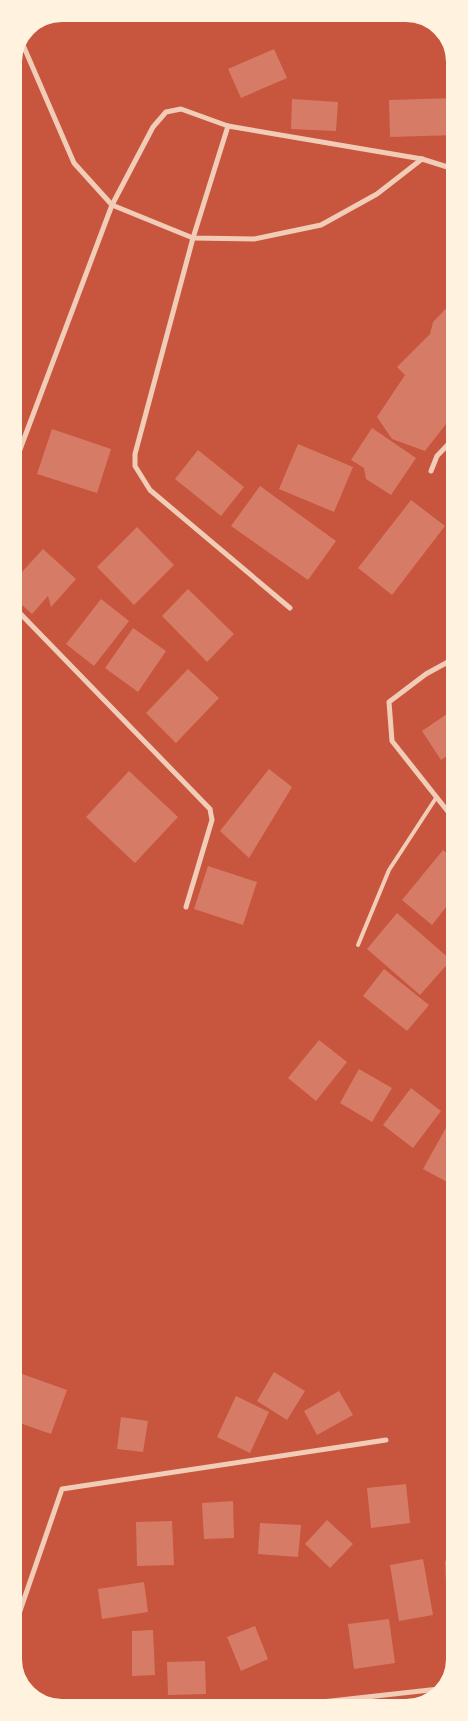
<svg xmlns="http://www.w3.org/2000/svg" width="468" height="1721" viewBox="0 0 468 1721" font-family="Quicksand,sans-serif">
<rect width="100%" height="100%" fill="#c8553d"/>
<g fill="#d67c66">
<polygon points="274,49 287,78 241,98 228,69"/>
<polygon points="457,98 457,135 390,137 389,100"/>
<polygon points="292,99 338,102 336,131 291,129"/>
<polygon points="457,297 457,410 425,451 392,439 377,417 405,375 397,367 430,334 433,322"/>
<polygon points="372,428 416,458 391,495 366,479 364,468 351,460"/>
<polygon points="52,429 111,449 97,493 37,474"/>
<polygon points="298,444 353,467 334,512 279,489"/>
<polygon points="198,450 244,487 221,516 175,479"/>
<polygon points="260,486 336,541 308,580 231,526"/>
<polygon points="411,500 445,526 392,595 358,568"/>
<polygon points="137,527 174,565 134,605 97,567"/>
<polygon points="43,549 76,579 51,607 48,596 32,614 10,594 10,585"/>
<polygon points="188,589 234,634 207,662 162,616"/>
<polygon points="101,599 129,621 94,666 66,644"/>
<polygon points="133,628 166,651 138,692 105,668"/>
<polygon points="188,669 219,698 176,743 146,713"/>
<polygon points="457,707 457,749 441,760 422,731"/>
<polygon points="269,769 292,787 249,858 220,831"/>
<polygon points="129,771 178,817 135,863 86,817"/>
<polygon points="443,850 457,862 457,893 432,925 402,900"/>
<polygon points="208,866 257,882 243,925 194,909"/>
<polygon points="397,913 451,960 420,995 367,949"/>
<polygon points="384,969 429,1005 407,1031 363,996"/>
<polygon points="319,1040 347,1062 316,1101 288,1078"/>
<polygon points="359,1069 392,1088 372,1122 340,1103"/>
<polygon points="411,1088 441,1111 413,1148 383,1125"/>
<polygon points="453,1115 458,1118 458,1188 423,1169"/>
<polygon points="11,1370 67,1390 51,1434 11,1420"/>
<polygon points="274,1372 305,1391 287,1420 257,1401"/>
<polygon points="339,1391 353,1415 317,1435 304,1411"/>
<polygon points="236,1396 269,1412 250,1453 217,1437"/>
<polygon points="121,1417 148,1421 143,1452 117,1449"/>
<polygon points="406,1484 410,1523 371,1528 367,1488"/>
<polygon points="233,1501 234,1538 204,1539 202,1503"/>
<polygon points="327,1520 353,1544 330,1568 305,1544"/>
<polygon points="172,1521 174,1565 137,1566 136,1522"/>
<polygon points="260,1523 301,1525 298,1557 258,1554"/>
<polygon points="423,1559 433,1615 399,1621 390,1565"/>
<polygon points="445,1561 458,1561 458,1585 446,1585"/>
<polygon points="144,1582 148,1612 102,1619 98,1589"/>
<polygon points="389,1619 395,1663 354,1669 348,1624"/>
<polygon points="255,1626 268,1659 241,1671 227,1637"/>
<polygon points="153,1630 155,1675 132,1676 132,1631"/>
<polygon points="205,1661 206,1694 168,1695 167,1662"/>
</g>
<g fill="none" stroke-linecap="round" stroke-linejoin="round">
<polyline stroke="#f1ccb7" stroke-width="4" points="358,945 389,870 436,798"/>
<g stroke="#f1ccb7" stroke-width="5">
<polyline points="20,38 74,163 112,205 193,238 254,239 321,225 377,194 422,159"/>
<polyline points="228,126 193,238 135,454 135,466 150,490 290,608"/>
<polyline points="431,471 437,456 457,435"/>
<polyline points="10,476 112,205 153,127 166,112 181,109 228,126 422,159 457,170"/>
<polyline points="10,603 210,809 212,820 186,907"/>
<polyline points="457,657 426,674 389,702 392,741 457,823"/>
<polyline points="11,1637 62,1489 386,1440"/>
<polyline points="250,1710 448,1688"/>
</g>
</g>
<path d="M0 0H468V1721H0ZM62 19H406A43 43 0 0 1 449 62V1659A43 43 0 0 1 406 1702H62A43 43 0 0 1 19 1659V62A43 43 0 0 1 62 19Z" fill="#fff3e0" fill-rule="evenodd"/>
<path fill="none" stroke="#fff3e0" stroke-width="6" d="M62 19H406A43 43 0 0 1 449 62V1659A43 43 0 0 1 406 1702H62A43 43 0 0 1 19 1659V62A43 43 0 0 1 62 19Z"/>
</svg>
